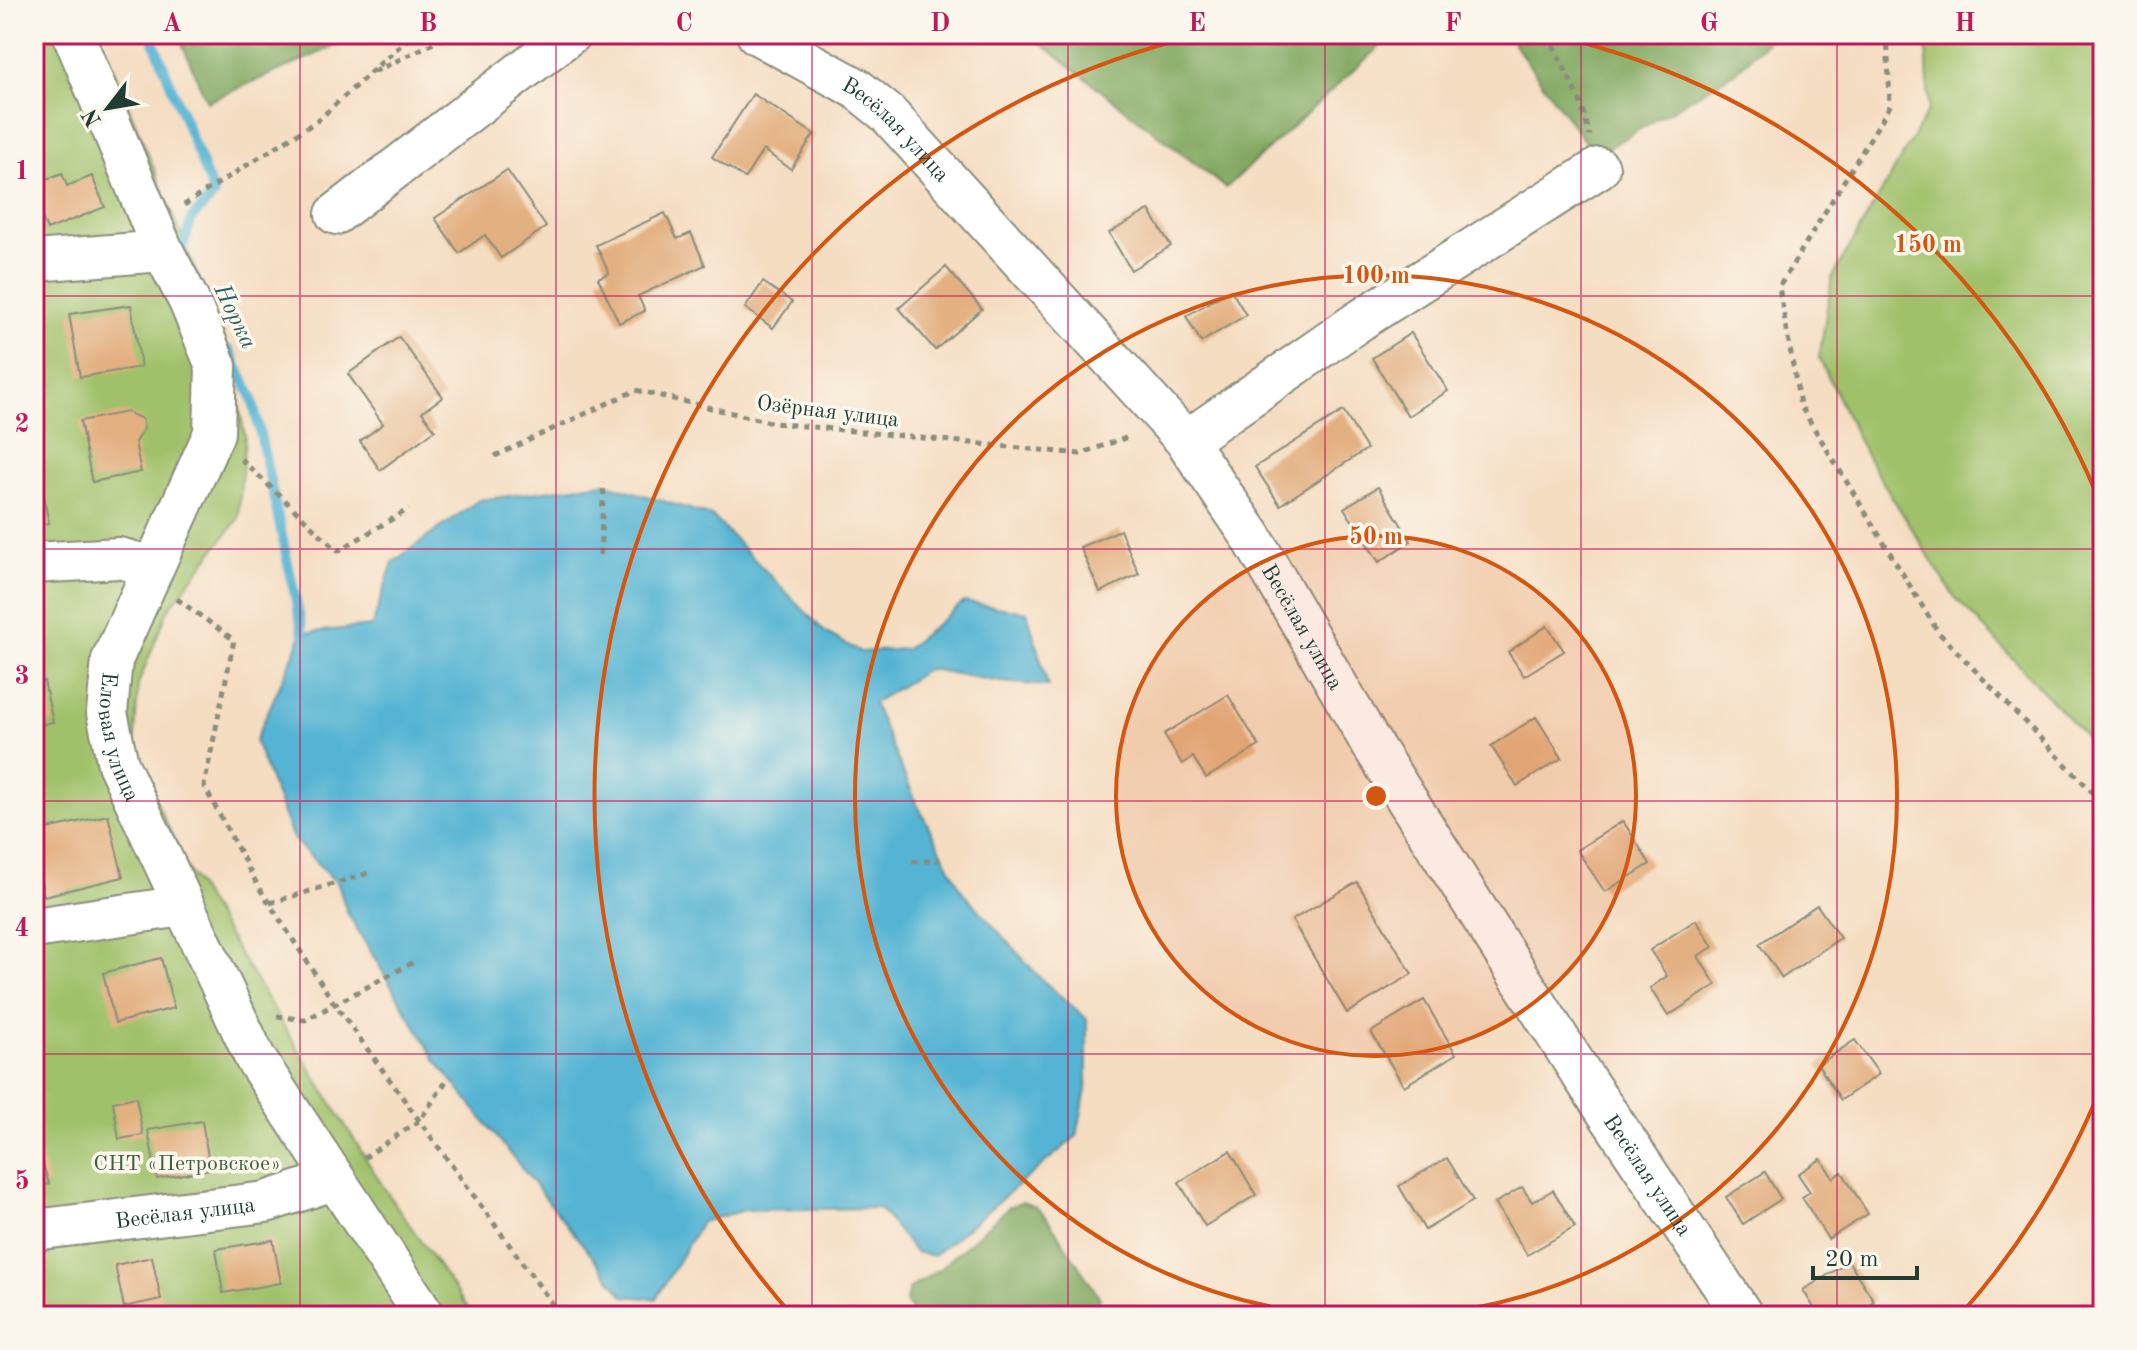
<svg xmlns="http://www.w3.org/2000/svg" width="2137" height="1350" viewBox="0 0 2137 1350" font-family="'Old Standard TT',serif">
<rect width="100%" height="100%" fill="#fbf7ec"/>
<filter id="ink" filterUnits="userSpaceOnUse"><feTurbulence type="fractalNoise" baseFrequency=".0125" numOctaves="2"/><feDisplacementMap in="SourceGraphic" scale="16" xChannelSelector="R" yChannelSelector="G"/><feConvolveMatrix kernelMatrix="1 2 1 2 8 2 1 2 1" color-interpolation-filters="sRGB"/></filter>
<filter id="wash" filterUnits="userSpaceOnUse"><feTurbulence type="fractalNoise" baseFrequency=".006" numOctaves="4" result="noise"/><feDisplacementMap in="SourceGraphic" scale="32" xChannelSelector="R" yChannelSelector="G"/><feGaussianBlur stdDeviation="1.8" result="paint"/><feColorMatrix in="noise" values="0 0 0 0 0 0 0 0 0 0 0 0 0 0 0 0 0 1.4 0 .05"/><feComposite in="paint" operator="in"/></filter>
<g filter="url(#wash)">
<rect width="100%" height="100%" fill="#f5ddc2"/>
<g fill="#a0c16a" stroke="#607f4f" stroke-width="2">
<polygon points="34,34 99,34 227,348 245,436 238,519 168,610 138,684 134,752 187,869 384,1188 473,1316 34,1316"/>
<polygon points="1926,34 2103,34 2103,755 1953,595 1866,455 1819,358 1832,278 1929,109"/>
</g>
<g fill="#80a75e" stroke="#507249" stroke-width="2">
<polygon points="178,34 363,34 207,102"/>
<polygon points="1029,34 1393,34 1226,188"/>
<polygon points="1507,34 1775,34 1734,73 1595,156"/>
<polygon points="1022,1202 1036,1207 1047,1218 1100,1298 1093,1310 1078,1316 914,1316 906,1301 909,1289 942,1267 1009,1207"/>
</g>
<polygon fill="#54b4d3" stroke="#3a7884" stroke-width="2" points="604,483 712,516 825,632 861,652 906,649 964,602 1027,612 1048,686 1001,682 929,669 873,703 917,804 962,891 1041,979 1087,1019 1087,1084 1077,1136 933,1256 915,1252 879,1208 745,1210 701,1222 656,1299 624,1296 437,1062 347,912 338,884 293,839 255,741 303,633 372,626 393,562 479,500"/>
<g fill="none" stroke-linecap="round" stroke-linejoin="round">
<g stroke="#54b4d3" stroke-width="10">
<polyline points="151,34 214,195 192,218 182,250 184,256"/>
<polyline points="229,350 252,397 303,633"/>
</g>
</g>
<g id="blocks">
<g fill="#e3b081">
<polygon points="753,94 814,134 791,169 763,150 745,178 712,157"/>
<polygon points="507,170 546,227 501,258 485,235 459,253 435,218"/>
<polygon points="62,173 67,186 92,176 105,207 47,230 34,198 34,184"/>
<polygon points="1149,210 1171,246 1131,270 1109,233"/>
<polygon points="665,213 677,239 691,233 705,265 638,296 645,311 619,323 598,278 609,273 596,245"/>
<polygon points="946,267 982,309 935,350 899,308"/>
<polygon points="763,282 792,302 773,328 745,308"/>
<polygon points="1231,290 1246,315 1201,342 1186,316"/>
<polygon points="131,305 141,367 80,377 69,314"/>
<polygon points="1411,333 1448,391 1408,416 1372,358"/>
<polygon points="399,337 443,397 422,412 435,430 380,470 360,441 383,424 348,374"/>
<polygon points="1343,411 1367,449 1280,505 1255,467"/>
<polygon points="127,412 142,419 144,428 135,442 141,472 92,482 80,421"/>
<polygon points="38,471 49,523 34,526 34,472"/>
<polygon points="1378,487 1411,541 1379,562 1344,508"/>
<polygon points="1120,530 1139,574 1100,592 1080,547"/>
<polygon points="1547,626 1564,651 1524,676 1508,652"/>
<polygon points="44,681 53,722 34,726 34,683"/>
<polygon points="1228,695 1259,746 1206,778 1193,757 1182,764 1164,734"/>
<polygon points="1536,717 1562,758 1517,786 1491,746"/>
<polygon points="108,815 123,877 44,896 34,853 34,832"/>
<polygon points="1623,821 1650,864 1605,892 1577,850"/>
<polygon points="1357,882 1412,974 1347,1013 1292,920"/>
<polygon points="1817,905 1840,938 1782,978 1759,944"/>
<polygon points="1696,920 1713,947 1698,956 1716,985 1668,1016 1650,988 1667,976 1650,950"/>
<polygon points="161,958 174,1008 115,1023 103,973"/>
<polygon points="1424,1000 1456,1054 1404,1086 1371,1032"/>
<polygon points="1855,1040 1879,1074 1841,1100 1818,1065"/>
<polygon points="136,1097 143,1135 119,1139 113,1102"/>
<polygon points="202,1121 210,1169 157,1179 148,1130"/>
<polygon points="38,1148 49,1184 34,1188 34,1149"/>
<polygon points="1230,1151 1256,1195 1205,1226 1179,1182"/>
<polygon points="1447,1158 1473,1201 1425,1230 1399,1186"/>
<polygon points="1821,1159 1833,1178 1842,1172 1868,1214 1828,1239 1802,1197 1810,1192 1798,1174"/>
<polygon points="1765,1172 1781,1199 1743,1224 1726,1197"/>
<polygon points="1522,1187 1532,1202 1553,1190 1575,1227 1527,1255 1495,1203"/>
<polygon points="273,1240 281,1283 223,1293 216,1249"/>
<polygon points="152,1257 161,1299 124,1307 115,1265"/>
<polygon points="1849,1262 1874,1301 1851,1316 1819,1316 1803,1290"/>
<polygon points="43,1280 48,1316 34,1316 34,1281"/>
</g>
</g>
</g>
<g filter="url(#ink)">
<use href="#blocks" fill-opacity="0" stroke="#8a8d7b" stroke-width="2"/>
<g fill="none" stroke-linecap="round" stroke-linejoin="round">
<g stroke="#8a8d7b" stroke-width="44">
<g id="minor">
<path id="s1" d="M73,34L163,251L189,301L216,366L214,433L112,660L107,713L118,764L255,1058L425,1316"/>
<path id="s2" d="M757,34L856,88L888,114L1186,441L1251,536L1369,740L1580,1072L1743,1316"/>
<polyline points="336,214 570,34"/>
<polyline points="34,261 163,251"/>
<polyline points="1186,441 1359,321 1599,168"/>
<polyline points="34,563 119,558 153,567"/>
<polyline points="34,928 183,906"/>
<path id="s3" d="M34,1230L266,1202L333,1180"/>
</g>
</g>
<g stroke="#8a8d7b" stroke-width="5" stroke-dasharray="6 6" stroke-linecap="butt">
<polyline points="1548,34 1580,101 1590,136"/>
<polyline points="1887,34 1890,106 1779,287 1800,405 1938,632 2103,803"/>
<polyline points="374,72 452,34"/>
<polyline points="184,205 317,121 413,34"/>
<polyline points="495,456 636,390 774,423 1080,454 1131,436"/>
<polyline points="241,459 338,551 409,509"/>
<polyline points="600,555 604,483"/>
<polyline points="177,599 234,640 204,786 258,886 334,1003 561,1316"/>
<polyline points="912,862 940,860"/>
<polyline points="270,903 369,873"/>
<polyline points="277,1016 305,1020 414,962"/>
<polyline points="364,1158 420,1120 449,1077"/>
</g>
<use href="#minor" stroke="#fff" stroke-width="40"/>
</g>
</g>
<path fill="none" stroke="#c2185b" stroke-width="2" stroke-opacity="0.55" d="M300,34V1316M556,34V1316M812,34V1316M1068,34V1316M1325,34V1316M1581,34V1316M1837,34V1316M34,296H2103M34,549H2103M34,801H2103M34,1054H2103"/>
<circle cx="1376" cy="796" r="260" fill="#d45610" fill-opacity=".12"/>
<g fill="none" stroke="#d45610" stroke-width="4">
<circle cx="1376" cy="796" r="260"/>
<path d="M1340 1316A521 521 0 1 1 1412 1316"/>
<path d="M2103 1082A781 781 0 0 1 1961 1314M791 1314A781 781 0 0 1 1200 35M1552 35A781 781 0 0 1 2103 510"/>
</g>
<g text-anchor="middle" stroke-width="7" stroke-linejoin="round" paint-order="stroke">
<g font-size="22" fill="#1f3d34" stroke="#fbf7ec">
<text dy="8" stroke="none"><textPath href="#s2" startOffset="170">Весёлая улица</textPath></text>
<text transform="translate(828 410) rotate(7)" y="8">Озёрная улица</text>
<text dy="8" stroke="none"><textPath href="#s2" startOffset="816">Весёлая улица</textPath></text>
<text dy="8" stroke="none"><textPath href="#s1" startOffset="756">Еловая улица</textPath></text>
<text dy="8" stroke="none"><textPath href="#s2" startOffset="1464">Весёлая улица</textPath></text>
<text dy="8" stroke="none"><textPath href="#s3" startOffset="152">Весёлая улица</textPath></text>
</g>
<g font-size="22" fill="#3f5e42" stroke="#fbf7ec">
<text x="187" y="1170">СНТ «Петровское»</text>
</g>
<g font-size="24" font-style="italic" fill="#2f6164" stroke="#fbf7ec">
<text transform="translate(236 316) rotate(64)" y="8">Норка</text>
</g>
</g>
<circle cx="1376" cy="796" r="12" fill="#d45610" stroke="#fbf7ec" stroke-width="4"/>
<g font-size="24" text-anchor="middle" font-weight="bold" fill="#d45610" stroke="#fbf7ec" stroke-width="7" stroke-linejoin="round" paint-order="stroke">
<text x="1928" y="252">150 m</text>
<text x="1376" y="283">100 m</text>
<text x="1376" y="544">50 m</text>
</g>
<rect width="2137" height="1350" fill="none" stroke="#fbf7ec" stroke-width="88"/>
<g transform="translate(108 108) rotate(239)" stroke="#fbf7ec" stroke-width="6" paint-order="stroke">
<path d="M0-6L14 30L0 20L-14 30Z" fill="#1f3d34"/>
<text y="-12" font-size="22" font-weight="bold" text-anchor="middle" fill="#1f3d34">N</text>
</g>
<path d="M1813 1266v12h104v-12" fill="none" stroke="#1f3d34" stroke-width="4"/>
<text x="1825" y="1266" font-size="24" fill="#1f3d34" stroke="#fbf7ec" stroke-width="6" paint-order="stroke">20 m</text>
<rect x="44" y="44" width="2049" height="1262" fill="none" stroke="#c2185b" stroke-width="3"/>
<g font-size="26" text-anchor="middle" font-weight="bold" fill="#c2185b">
<text x="172" y="31">A</text>
<text x="428" y="31">B</text>
<text x="684" y="31">C</text>
<text x="940" y="31">D</text>
<text x="1197" y="31">E</text>
<text x="1453" y="31">F</text>
<text x="1709" y="31">G</text>
<text x="1965" y="31">H</text>
<text x="22" y="179">1</text>
<text x="22" y="432">2</text>
<text x="22" y="684">3</text>
<text x="22" y="936">4</text>
<text x="22" y="1189">5</text>
</g>
</svg>
